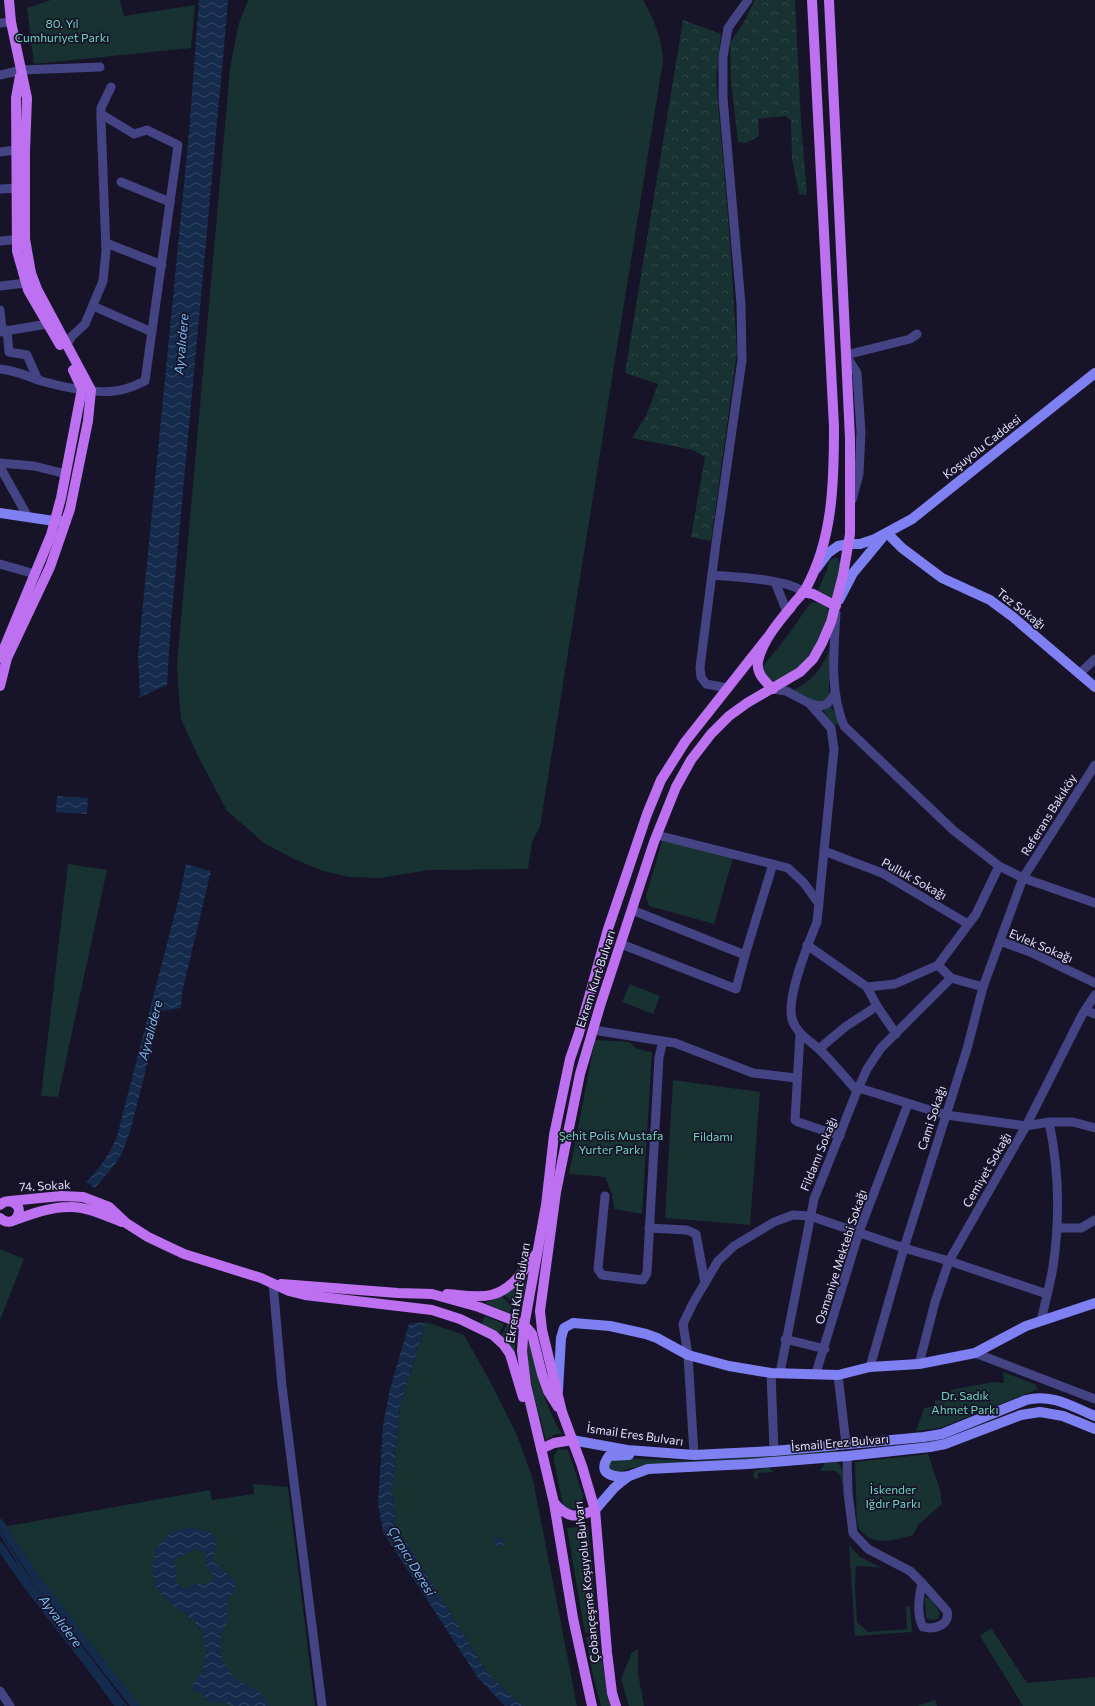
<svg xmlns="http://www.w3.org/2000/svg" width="1095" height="1706" viewBox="0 0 1095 1706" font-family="Commissioner,sans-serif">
<defs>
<pattern id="forest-crowns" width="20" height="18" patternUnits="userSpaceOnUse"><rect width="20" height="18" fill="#173231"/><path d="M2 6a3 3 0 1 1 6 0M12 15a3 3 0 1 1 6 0" fill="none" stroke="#2d4646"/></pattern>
<pattern id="water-waves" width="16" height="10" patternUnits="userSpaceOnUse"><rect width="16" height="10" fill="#152b4c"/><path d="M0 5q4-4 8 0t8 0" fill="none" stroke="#374967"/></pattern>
</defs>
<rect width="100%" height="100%" fill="#171329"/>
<g fill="#173231">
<polygon points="51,0 120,0 124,16 195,5 191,48 34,64 27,8"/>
<path d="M248,0H643C654,20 662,38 663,61L540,827L532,842L528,869L429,870L380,878L350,877L323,871L294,859L264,843L227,811L198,756L181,719L179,698L177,664L230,69L238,26Z"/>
<polygon points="834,558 837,558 841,564 834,599 818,590 827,570 829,561"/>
<path d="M813,602L824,604L828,608C828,622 811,657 800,666C793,672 783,676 776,681C768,680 765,676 762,668L764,665L788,635L809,605Z"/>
<path d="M833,642L829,665V700L820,704L792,691C817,677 822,668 833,642Z"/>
<polygon points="830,705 840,723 835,725 832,724 823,709"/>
<polygon points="663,838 733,858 714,924 649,906 646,896"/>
<polygon points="68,864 107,870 58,1097 41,1096"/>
<polygon points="630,984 660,996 653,1014 622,1002"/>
<polygon points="595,1040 629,1042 637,1049 652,1052 642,1214 614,1209 612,1194 605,1177 569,1174"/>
<polygon points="673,1080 760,1092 750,1225 665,1218"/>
<polygon points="0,1249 24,1259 0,1320"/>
<polygon points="527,1276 522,1307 519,1309 503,1294 514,1288"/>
<polygon points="502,1296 512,1307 509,1313 485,1303"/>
<polygon points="485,1316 504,1324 499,1334 481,1325"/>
<polygon points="426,1322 464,1335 493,1387 517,1435 533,1480 577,1706 523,1706 488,1674 396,1525 392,1492 400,1406"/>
<polygon points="507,1324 518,1329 515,1345 515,1359 509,1344 501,1336"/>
<path d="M527,1339H529C537,1373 543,1403 562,1434H556L546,1440C537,1407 526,1373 527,1339Z"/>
<polygon points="1003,1372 1035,1384 1038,1389 940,1428 916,1431 924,1408 935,1406 935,1401 950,1399 951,1390 993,1382 1004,1383"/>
<path d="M558,1449L568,1450L583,1496L581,1505C574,1512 565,1510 562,1501L554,1461V1455Z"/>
<polygon points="836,1450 839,1452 838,1453 642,1466 624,1470 619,1473 610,1470 608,1464 609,1460 626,1458 693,1461"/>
<path d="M928,1454L940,1490L942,1504L919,1524L913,1535C893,1541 867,1548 857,1524L855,1462Z"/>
<path d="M836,1462L839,1464L844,1474V1485H842C841,1469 834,1470 820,1471L825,1463Z"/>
<polygon points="769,1467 773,1472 758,1473 758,1479 755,1479 753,1475 754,1471"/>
<polygon points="253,1484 288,1487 315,1706 135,1706 37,1580 2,1527 210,1490 212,1500 254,1494"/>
<polygon points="588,1526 599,1644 596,1644 594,1632 585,1633 567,1528"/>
<polygon points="849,1545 860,1557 884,1569 877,1567 856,1566 855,1585 857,1622 868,1632 907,1629 906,1607 910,1606 912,1632 855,1636"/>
<polygon points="927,1597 932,1601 940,1613 938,1618 935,1620 928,1619 926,1617 925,1599"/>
<polygon points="991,1628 1027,1683 1095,1677 1095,1706 1023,1706 980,1636"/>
<polygon points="586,1637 590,1637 592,1649 600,1649 610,1706 601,1706 594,1680"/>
<polygon points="638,1649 638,1673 644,1706 629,1706 621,1679 632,1652"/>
<polygon points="935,1700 937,1706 917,1706"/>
</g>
<g fill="url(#forest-crowns)">
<polygon points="755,0 795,0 801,123 807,195 799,194 792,158 791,121 786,116 758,119 759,136 746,143 738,142 731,81 730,43 744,22"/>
<polygon points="683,20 721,34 716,79 730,241 737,352 711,541 691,537 705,457 693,450 632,438 646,416 658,384 625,373"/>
</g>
<g fill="url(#water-waves)" fill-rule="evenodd">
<polygon points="199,0 228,0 225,36 171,622 167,685 140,697 138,655 189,133"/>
<polygon points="57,796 88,798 87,814 56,812"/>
<path d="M186,864L211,871L182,993L181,1008L161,1011L131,1128L123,1151L116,1163L95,1188L86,1182C100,1168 110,1154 117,1136L180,894Z"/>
<polygon points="426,1322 400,1406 392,1492 396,1525 488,1674 523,1706 505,1706 478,1678 383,1532 378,1504 383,1425 390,1389 409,1324"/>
<path d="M185,1528C196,1528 218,1529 216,1544C216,1550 213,1554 214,1559C217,1572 233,1572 235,1584C236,1591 230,1595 228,1601C225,1607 228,1613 227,1619C227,1623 225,1627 223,1630C219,1641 219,1653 224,1663C235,1689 261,1683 269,1706H232L225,1702L215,1703L209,1701L202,1693L195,1692L192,1689C192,1683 197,1679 200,1674C206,1663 207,1650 204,1638C195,1607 159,1611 153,1576C152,1568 152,1560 155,1552C161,1539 172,1531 185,1528ZM198,1549L206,1554V1565L212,1573L213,1579L207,1584H196L189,1588H182L176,1581L177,1569L173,1561C175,1559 195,1549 198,1549Z"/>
<circle cx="499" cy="1542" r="5"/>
</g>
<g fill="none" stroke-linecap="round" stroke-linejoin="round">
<polyline stroke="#152b4c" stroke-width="2.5" points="0,1533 25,1573 126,1706"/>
<g stroke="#152b4c" stroke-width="8">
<polyline points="0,1523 37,1580 135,1706"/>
<path d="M0,1546C36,1602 82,1651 119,1706"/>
</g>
<g stroke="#444383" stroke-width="9">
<polyline points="0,23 11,22"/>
<polyline points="0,75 22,70 100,67"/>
<polyline points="0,152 16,150"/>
<polyline points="121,182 170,202"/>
<polyline points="0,189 23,188"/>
<polyline points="0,241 23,239"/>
<polyline points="106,243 162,265"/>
<polyline points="0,286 26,283"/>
<polyline points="93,306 152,332"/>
<polyline points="0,310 2,331"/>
<polyline points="7,330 9,352 27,355 38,380"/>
<polyline points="0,332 47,324"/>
<polyline points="67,344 72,336 85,324 103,281 106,251 101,119 101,108 111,87"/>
<path d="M0,369C14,370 25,375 38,380C62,387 101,396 125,389C132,387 139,384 145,381L178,145L147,130L134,134L101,114"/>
<polyline points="0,463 34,466 66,474"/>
<polyline points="0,467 28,517"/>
<polyline points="852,500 859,474 861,432 857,373 846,355 910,339 917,334"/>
<polyline points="0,564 35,574"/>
<path d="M712,575C732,577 790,579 803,592"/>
<polyline points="775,582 787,612"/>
<path d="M836,613C834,651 829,690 844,726L953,830L999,866L1023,878L1095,903"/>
<polyline points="1079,674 1095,659"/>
<polyline points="728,688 706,684 701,677 700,667 716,543 742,360 741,304 723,98 723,57 728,28 748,0"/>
<path d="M773,689L786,691L809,703L831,728L834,749L817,922C808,944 786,997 792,1019C796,1033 809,1040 820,1050C833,1063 845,1077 857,1091"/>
<path d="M810,703C823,709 829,705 835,693"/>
<polyline points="657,835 788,868 804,883 819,904"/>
<polyline points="824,851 882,873 968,924"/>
<polyline points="632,910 745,955 773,864"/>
<polyline points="1000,941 1030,952 1095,983"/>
<polyline points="621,944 736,989 745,955"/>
<polyline points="807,945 867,987 877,1006 896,1034"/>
<polyline points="938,965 951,978 983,987"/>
<polyline points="867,987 895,984 938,965 976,914 999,866"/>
<polyline points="1085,1010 1095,1014"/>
<polyline points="593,1030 675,1043 753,1073 796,1078"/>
<polyline points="800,1034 795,1120 798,1122 840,1136"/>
<polyline points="819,1049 845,1027 877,1006"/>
<polyline points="859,1088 946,1115 1026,1126 1049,1122 1073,1122 1095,1128"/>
<polyline points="605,1196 598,1269 602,1275 643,1280 647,1273 659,1057 663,1041"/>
<polyline points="649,1228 687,1230 696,1234 705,1283"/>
<polyline points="1057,1228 1081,1228 1095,1220"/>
<polyline points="273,1283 282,1386 322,1706"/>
<path d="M1041,1321C1045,1303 1050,1285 1053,1267C1060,1219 1059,1169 1049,1122"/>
<polyline points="785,1339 825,1349"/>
<polyline points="975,1353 1095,1399"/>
<polyline points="919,1364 935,1302 949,1261 1026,1126 1082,1015 1095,995"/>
<polyline points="870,1367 904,1248 967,1049 983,987 1023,878 1095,765"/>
<polyline points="771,1373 774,1451"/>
<polyline points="780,1373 814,1199 857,1091 867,1069 881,1048 951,978"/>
<polyline points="816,1373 859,1232 908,1104"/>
<polyline points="838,1375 846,1444"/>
<polyline points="694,1455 688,1355 683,1324 693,1303 718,1261 734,1246 774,1222 793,1215 810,1216 904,1248 949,1261 1047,1294"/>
<polyline points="847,1456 848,1493 853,1533 868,1549 910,1571 922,1583"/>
<path d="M922,1583L947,1611C951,1625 934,1630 923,1627C916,1614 919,1597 922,1583Z"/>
<polyline points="0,1691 10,1706"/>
</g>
<g stroke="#7f80f2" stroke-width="10">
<polyline points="0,513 54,521 66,521"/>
<polyline points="887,533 902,548 942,578 990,600 1013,617 1095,687"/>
<polyline points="816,569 828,553 838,546 849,544 860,544 875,539 912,519 1095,373"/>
<polyline points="839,600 853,573 882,538"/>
<polyline points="558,1391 561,1338 564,1328 573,1323 610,1326 646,1334 657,1338 688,1355 729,1366 771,1373 838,1375 870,1367 919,1364 975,1353 1026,1326 1095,1303"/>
<path d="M572,1440L627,1450L694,1455L774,1451L924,1437L942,1434L1026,1400C1051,1393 1073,1407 1095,1416"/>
<path d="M629,1455L609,1456C595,1475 615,1478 629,1476"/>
<polyline points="595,1510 614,1488 621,1482 629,1476 648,1469 748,1464 847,1456 930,1447 945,1444 1021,1415 1040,1412 1063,1416 1095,1429"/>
</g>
<g stroke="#bd71f1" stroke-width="10">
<polyline points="20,76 16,98 17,251 28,290 60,345"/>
<polyline points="803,592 813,594 836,606"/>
<polyline points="0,658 51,535 61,498 82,389 73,370"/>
<polyline points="0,686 7,658 50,567 70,509 88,421 91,390 37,289 31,273 25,239 25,151 27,98 11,22 9,0"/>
<path d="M773,689C765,681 756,674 758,661C763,640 778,623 791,607C795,601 801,596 805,590C833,540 834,483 834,427L812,0"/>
<polyline points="10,1201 61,1196 83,1197 109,1207 126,1223 148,1237 184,1254 261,1278 289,1291 305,1295 432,1310 460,1319 493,1335 503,1344 510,1354 523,1397"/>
<path d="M0,1205C3,1202 7,1200 12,1202C27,1207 15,1231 0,1218"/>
<path d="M15,1220C32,1214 50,1207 69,1207C86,1206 106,1216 122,1222"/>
<polyline points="281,1284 398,1293 432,1294 479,1307 515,1321 527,1328 532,1334 542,1374 548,1391 558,1407"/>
<path d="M447,1294C461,1295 478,1298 491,1295C512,1290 524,1270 536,1254"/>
<polyline points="541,1449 554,1443 572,1440"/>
<path d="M554,1503C569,1519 575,1518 595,1510"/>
<polyline points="592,1706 573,1618 554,1503 526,1385 522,1351 524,1326 546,1205 554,1135 570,1059 579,1033 608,929 647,814 661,780 685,742 767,638"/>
<polyline points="616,1706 612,1693 607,1652 595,1510 582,1466 562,1412 542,1330 540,1311 556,1192 580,1074 600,1006 654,842 676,787 691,760 711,734 729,716 747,703 800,672 813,659 822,643 831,622 843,575 850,534 850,438 829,0"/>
</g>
</g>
<g text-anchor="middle" stroke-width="3.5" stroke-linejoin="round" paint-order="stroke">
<g font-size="12" fill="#70d6ba" stroke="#171329">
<text x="62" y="28">80. Yıl<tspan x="62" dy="14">Cumhuriyet Parkı</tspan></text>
<text x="611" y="1140">Şehit Polis Mustafa<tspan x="611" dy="14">Yurter Parkı</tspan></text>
<text x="713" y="1141">Fildamı</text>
<text x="965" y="1400">Dr. Sadık<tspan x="965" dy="14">Ahmet Parkı</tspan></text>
<text x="893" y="1494">İskender<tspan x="893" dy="14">Iğdır Parkı</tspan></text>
</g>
<g font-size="12" fill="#e1dffc" stroke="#171329">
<text transform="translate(982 447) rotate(-38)" y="4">Koşuyolu Caddesi</text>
<text transform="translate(1021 609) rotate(38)" y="4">Tez Sokağı</text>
<text transform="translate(1049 815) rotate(-58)" y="4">Referans Bakıköy</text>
<text transform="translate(914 879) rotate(29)" y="4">Pulluk Sokağı</text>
<text transform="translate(1041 946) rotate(23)" y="4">Evlek Sokağı</text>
<text transform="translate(596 979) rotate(-72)" y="4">Ekrem Kurt Bulvarı</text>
<text transform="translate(932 1118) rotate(-72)" y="4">Cami Sokağı</text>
<text transform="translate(819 1154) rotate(-68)" y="4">Fildamı Sokağı</text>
<text transform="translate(987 1170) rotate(-60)" y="4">Cemiyet Sokağı</text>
<text transform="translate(45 1186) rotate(-3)" y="4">74. Sokak</text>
<text transform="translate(841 1257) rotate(-72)" y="4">Osmaniye Mektebi Sokağı</text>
<text transform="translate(518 1293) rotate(-81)" y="4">Ekrem Kurt Bulvarı</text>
<text transform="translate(635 1435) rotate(8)" y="4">İsmail Eres Bulvarı</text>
<text transform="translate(840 1443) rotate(-5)" y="4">İsmail Erez Bulvarı</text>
<text transform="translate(587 1582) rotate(-96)" y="4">Çobançeşme Koşuyolu Bulvarı</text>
</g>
<g font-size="13" font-style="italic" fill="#77bdf2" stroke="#171329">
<text transform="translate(181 344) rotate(-85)" y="5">Ayvalıdere</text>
<text transform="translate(150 1030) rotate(-75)" y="5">Ayvalıdere</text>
<text transform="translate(412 1561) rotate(59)" y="5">Çırpıcı Deresi</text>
<text transform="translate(61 1621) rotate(53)" y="5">Ayvalıdere</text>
</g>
</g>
</svg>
